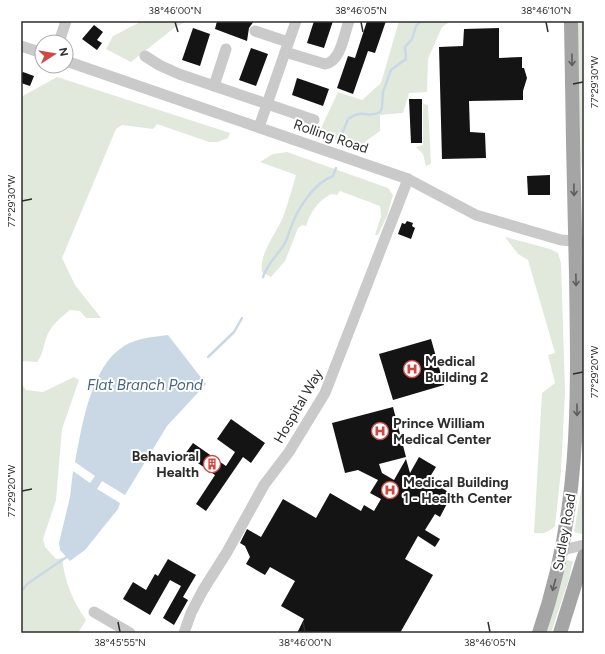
<svg xmlns="http://www.w3.org/2000/svg" width="605" height="654" viewBox="0 0 605 654" font-family="Figtree,sans-serif">
<rect width="100%" height="100%" fill="#fff"/>
<g fill="#e1e9dc">
<polygon points="142,21 187,21 174,28 131,62 106,49 113,36"/>
<polygon points="399,21 451,21 442,27 428,59 427,92 409,93 403,113 380,115 380,131 366,141 361,148 321,135 322,126 338,92 362,100 381,83"/>
<polygon points="575,21 584,21 584,224 582,170 578,144"/>
<path d="M57,77L230,133L228,138L218,142H209L157,124L153,129L122,125L116,129L62,258L75,285L101,318H86L80,311L70,310C60,318 50,326 46,339C43,347 43,354 37,362L21,361V97Z"/>
<polygon points="423,104 428,105 431,164 426,166 423,154 416,147 423,145"/>
<path d="M287,152L388,188L393,195L387,216L378,235H375L381,216L380,206L340,191L337,195L331,194C317,202 311,211 306,226L302,225L298,228L285,261L271,277L262,272C259,253 276,234 283,217C288,203 292,189 296,175L260,162L273,154Z"/>
<path d="M505,237L550,249L558,253L561,263L565,392L561,471L555,526C548,533 543,534 534,533L542,393L555,383L548,355L555,353L528,260L518,254Z"/>
<path d="M74,377L79,380L62,429L56,500L43,539L45,547L56,559L62,558C65,582 72,600 86,620L78,633H21V383L26,390L43,392Z"/>
<polygon points="584,474 582,534 574,532"/>
<polygon points="566,560 573,561 569,579 551,633 546,633"/>
</g>
<path fill="#cad8e6" d="M168,335L206,384L167,426L125,495L102,481L97,489L120,503L118,509L85,550L70,561L60,550L59,543L70,497L73,471L90,483L95,476L75,462C82,427 90,367 124,346C137,338 153,337 168,335Z"/>
<g fill="none" stroke-linecap="round" stroke-linejoin="round">
<g stroke="#cad8e6" stroke-width="2.5">
<path d="M342,141V134L348,119C363,108 369,119 380,112L382,108L383,92L391,70L406,59L405,47L412,39L416,26L421,21"/>
<path d="M263,277C269,260 279,255 286,241C288,237 289,231 291,227C298,208 314,183 333,176L336,168"/>
<polyline points="208,357 234,332 242,318"/>
<polyline points="21,592 27,584 68,556"/>
</g>
</g>
<g fill="#141414">
<polygon points="217,21 254,21 249,28 247,41 215,29"/>
<polygon points="314,21 333,21 324,48 307,43"/>
<polygon points="367,21 386,21 375,53 368,51 353,94 337,88 348,56 355,58"/>
<polygon points="94,25 103,32 97,40 102,43 97,50 82,39"/>
<polygon points="193,28 210,34 200,66 182,60"/>
<polygon points="499,28 499,58 522,57 522,68 524,68 527,78 523,91 523,100 469,101 470,132 485,133 486,158 442,159 439,47 463,46 464,29"/>
<polygon points="251,48 268,54 256,86 239,80"/>
<polygon points="23,72 34,76 30,86 21,83 21,74"/>
<polygon points="297,78 329,89 323,106 292,95"/>
<polygon points="409,99 422,99 422,143 411,143"/>
<polygon points="550,175 550,195 528,195 527,176"/>
<polygon points="407,221 413,223 412,226 415,228 411,239 398,234 402,223 405,224"/>
<polygon points="431,339 444,385 393,400 379,354"/>
<polygon points="393,407 406,457 379,464 382,473 394,480 406,459 410,473 419,457 436,467 428,480 452,494 440,517 435,514 425,530 440,539 435,547 418,536 405,559 433,575 400,633 297,633 304,619 281,606 295,581 270,567 265,575 246,564 250,557 245,546 240,543 247,529 261,537 283,499 316,518 330,493 361,511 364,505 374,511 381,499 370,493 378,480 358,470 345,473 332,423"/>
<polygon points="231,419 265,443 251,463 243,457 206,511 196,504 215,475 185,454 193,443 226,466 235,452 217,439"/>
<polygon points="168,559 196,575 183,597 188,600 174,625 163,618 181,586 170,580 150,615 123,599 133,582 146,590 155,574 158,576"/>
</g>
<g fill="none" stroke-linecap="round" stroke-linejoin="round">
<g stroke="#cacaca" stroke-width="11">
<polyline points="255,31 288,42"/>
<polyline points="59,42 66,21"/>
<polyline points="21,46 42,53"/>
<path d="M285,52L325,64C341,62 344,34 349,21"/>
<polyline points="145,56 159,65 179,74 314,120"/>
<polyline points="66,61 408,179 476,215 561,240 584,242"/>
<polyline points="214,86 226,49"/>
<polyline points="259,127 296,21"/>
<polyline points="562,550 584,545"/>
<polyline points="94,612 130,633"/>
<polyline points="184,633 191,613 203,590 227,552 264,485 289,452 325,393 408,179"/>
</g>
<g stroke="#a5a5a5" stroke-width="14">
<path d="M539,633C581,512 578,401 576,275C574,190 572,106 571,21"/>
<polyline points="560,633 584,556"/>
</g>
</g>
<defs><path id="oneway-shaft" d="M-6 0H5M1.5-3L5.5 0L1.5 3" fill="none" stroke-width="1.6" stroke-linecap="round" stroke-linejoin="round"/></defs>
<g stroke="#5d5d5d">
<use href="#oneway-shaft" transform="translate(572 60) rotate(89)"/>
<use href="#oneway-shaft" transform="translate(574 190) rotate(89)"/>
<use href="#oneway-shaft" transform="translate(576 280) rotate(89)"/>
<use href="#oneway-shaft" transform="translate(577 410) rotate(90)"/>
<use href="#oneway-shaft" transform="translate(554 585) rotate(105)"/>
</g>
<path fill="none" stroke="#2d2d2d" stroke-width="1.5" d="M175,22L178,32M361,22L363,32M546,22L548,32M573,84L583,82M22,201L32,199M573,374L583,372M22,491L32,489M118,622L120,632M303,622L305,632M488,622L490,632"/>
<defs>
<g id="hospital-ring" transform="scale(0.9)"><circle r="9.5" fill="#fff" stroke="#cf4944" stroke-width="1.5"/><path d="M-5-5h3v3.5h4V-5h3V5h-3V1.5h-4V5h-3Z" fill="#cf4944"/></g>
<g id="building-ring" transform="scale(0.9)"><circle r="9.5" fill="#fff" stroke="#cf4944" stroke-width="1.5"/><path d="M-4-6H4V6H1V3H-1V6H-4ZM-2.5-4.3h1.7v1.8h-1.7ZM.8-4.3h1.7v1.8H.8ZM-2.5-1h1.7V.8h-1.7ZM.8-1h1.7V.8H.8Z" fill="#cf4944"/></g>
</defs>
<g fill-rule="evenodd">
<use href="#hospital-ring" x="412" y="369"/>
<use href="#hospital-ring" x="380" y="431"/>
<use href="#building-ring" x="212" y="464"/>
<use href="#hospital-ring" x="390" y="490"/>
</g>
<g text-anchor="middle" stroke-width="4" stroke-linejoin="round" paint-order="stroke">
<g font-size="14" fill="#2d2d2d" stroke="#fff">
<text transform="translate(331 136) rotate(19)" y="5">Rolling Road</text>
<text transform="translate(298 406) rotate(-60)" y="5">Hospital Way</text>
<text transform="translate(564 532) rotate(-80)" y="5">Sudley Road</text>
</g>
<g font-size="14" font-weight="bold" fill="#2d2d2d" stroke="#fff" text-anchor="start">
<text x="425" y="366">Medical<tspan x="425" dy="16">Building 2</tspan></text>
<text x="393" y="428">Prince William<tspan x="393" dy="16">Medical Center</tspan></text>
<text x="199" y="461" text-anchor="end">Behavioral<tspan x="199" dy="16">Health</tspan></text>
<text x="403" y="487">Medical Building<tspan x="403" dy="16">1 - Health Center</tspan></text>
</g>
<g font-size="15" font-style="italic" fill="#456584" stroke="#fff">
<text x="145" y="390">Flat Branch Pond</text>
</g>
</g>
<rect width="605" height="654" fill="none" stroke="#ffffff" stroke-width="44"/>
<g transform="translate(54 54) rotate(78)"><circle r="19" fill="#ffffff" stroke="#ababab"/>
<path d="M0-3L7 15L0 10L-7 15Z" fill="#cf4944"/>
<text y="-6" font-size="11" font-weight="bold" text-anchor="middle" fill="#2d2d2d">N</text>
</g>
<rect x="22" y="22" width="561" height="610" fill="none" stroke="#2d2d2d" stroke-width="1.5"/>
<g font-size="10" text-anchor="middle" fill="#2d2d2d">
<text x="175" y="14">38°46'00"N</text>
<text x="361" y="14">38°46'05"N</text>
<text x="546" y="14">38°46'10"N</text>
<text transform="translate(594 82) rotate(-90)" y="4">77°29'30"W</text>
<text transform="translate(11 201) rotate(-90)" y="4">77°29'30"W</text>
<text transform="translate(594 372) rotate(-90)" y="4">77°29'20"W</text>
<text transform="translate(11 491) rotate(-90)" y="4">77°29'20"W</text>
<text x="120" y="646">38°45'55"N</text>
<text x="305" y="646">38°46'00"N</text>
<text x="490" y="646">38°46'05"N</text>
</g>
</svg>
